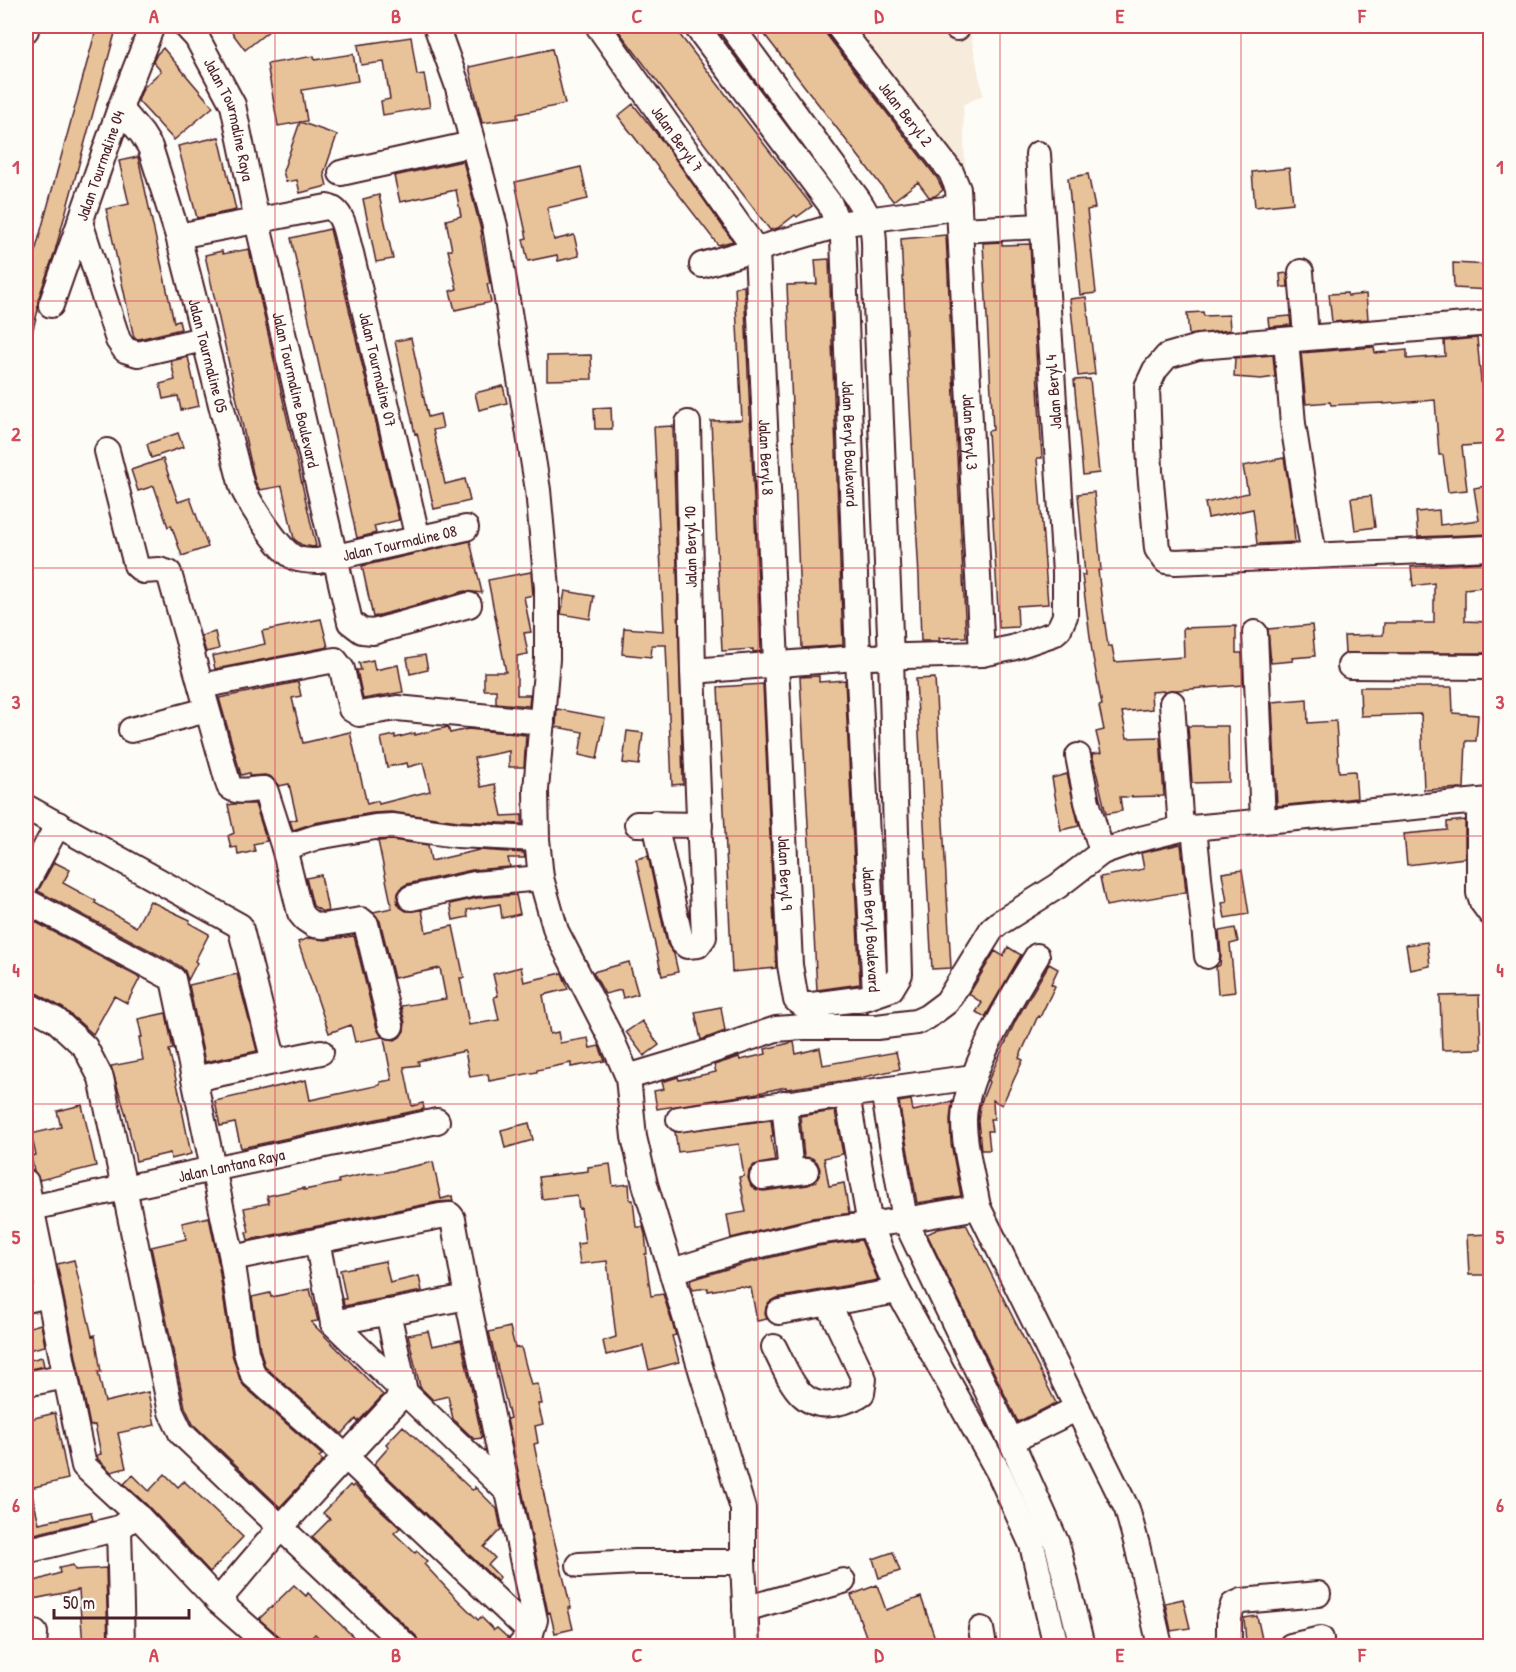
<svg xmlns="http://www.w3.org/2000/svg" width="1516" height="1672" viewBox="0 0 1516 1672" font-family="'Patrick Hand',sans-serif">
  <style>
    .built { fill: #f7ebdb }
    .building { fill: #e8c399; stroke: #4a1f2b; stroke-width: 1.5 }
    .lines { fill: none; stroke-linecap: round; stroke-linejoin: round }
    .minor-casing { stroke: #4a1f2b; stroke-width: 28 }
    .minor { stroke: #fdfcf7; stroke-width: 24 }
    .grid { fill: none; stroke: #d1495b; stroke-width: 1.5; stroke-opacity: 0.55 }
    .labels { text-anchor: middle; stroke-width: 5; stroke-linejoin: round; paint-order: stroke }
    .street-label { font-size: 16px; fill: #4a1f2b; stroke: #fdfcf7 }
    .neatline { fill: none; stroke: #d1495b; stroke-width: 2 }
    .grid-label { font-size: 20px; text-anchor: middle; font-weight: bold; fill: #d1495b }
  </style>
  <rect width="100%" height="100%" fill="#fdfcf7"/>
  <filter id="ink" filterUnits="userSpaceOnUse"><feTurbulence type="fractalNoise" baseFrequency=".0167" numOctaves="2"/><feDisplacementMap in="SourceGraphic" scale="12" xChannelSelector="R" yChannelSelector="G"/><feConvolveMatrix kernelMatrix="1 2 1 2 8 2 1 2 1" color-interpolation-filters="sRGB"/></filter>
  <g filter="url(#ink)">
    <path class="built" d="M850,26H969L983,95L963,105L965,174Z"/>
    <path class="building" d="M97,26H117L55,251L38,300V310L30,341L26,340V285Z
      M227,26H275L245,50Z
      M615,26H673L812,206L797,217L795,215L778,228L770,230Z
      M758,26H820L937,178L943,190L935,196L929,197L918,182L893,201Z
      M411,37L417,75L424,74L430,107L383,115L381,101L390,99L384,62L361,65L358,45Z
      M163,48L213,107L174,140L138,101L143,88L161,71L153,62L157,54Z
      M552,49L565,104L517,114L518,118L482,123L469,67Z
      M353,54L358,81L302,90L307,121L278,126L267,64L314,56L315,60Z
      M633,104L664,143L733,241L718,245L618,116Z
      M300,122L337,135L324,173L327,186L300,193L297,180L286,182L283,171Z
      M219,137L236,210L197,218L178,146Z
      M138,157L174,322L179,321L181,329L139,339L134,338L106,209L129,204L119,161Z
      M463,161L482,234L481,236L490,284H487L491,302L455,310L450,291L457,289L448,250H452L446,220L461,216L456,190L400,202L394,176Z
      M581,167L588,199L547,208L554,240L574,235L579,256L558,261L557,255L528,261L523,239L527,238L515,182Z
      M1289,168L1293,203L1255,207L1252,172Z
      M1088,174L1095,208L1087,210L1096,293L1080,295L1068,178Z
      M379,195L393,259L376,262L363,199Z
      M330,229L399,520L374,526L376,533L357,538L291,238Z
      M946,235L966,637L939,638L940,641H921L919,577L901,239Z
      M1002,242V245L1030,244L1042,458H1037L1048,604L1017,606L1018,627L999,628L988,431L993,430L983,243Z
      M249,249L316,546L313,547L302,545L294,539L282,486L260,490L255,482L205,255L222,251L223,254Z
      M829,259L843,645L802,648L787,285L817,284L815,260Z
      M1453,263L1491,265V290L1454,288Z
      M1287,273L1288,287H1281L1280,274Z
      M744,286L761,651L753,652V649L722,651L711,421L742,420L735,287Z
      M1347,293L1348,296L1366,294L1368,319L1332,322L1329,294Z
      M1086,297L1095,374L1078,376L1070,299Z
      M1203,312L1204,316L1229,315L1230,330L1189,335L1187,313Z
      M1290,316L1291,325L1269,327L1268,318Z
      M411,338L428,417L440,414L443,428L433,430L445,484L465,479L470,501L434,509L417,433L415,434L395,341Z
      M1477,338L1482,392L1491,391V444L1462,446L1467,490L1448,492L1443,455H1439L1435,400L1384,404V403L1331,405L1330,402L1306,404L1301,353L1374,347L1375,353L1407,350V359L1445,356L1444,341Z
      M591,355L592,379L547,380V356Z
      M1273,355L1275,377L1261,379L1234,377L1235,358Z
      M188,357L199,406L181,410L178,396L163,399L160,384L175,380L171,361Z
      M1090,379L1099,473L1083,475L1074,380Z
      M503,386L507,403L479,410L475,393Z
      M611,407L612,429H595L594,408Z
      M673,426L683,784L672,785L666,645H652L651,657L622,654L624,628L664,631L654,427Z
      M178,433L183,447L151,458L147,444Z
      M1284,458L1292,506L1295,542L1257,544L1253,509L1208,518L1205,503L1248,493L1243,466Z
      M163,459L178,502L190,498L208,547L182,556L171,525L168,527L154,486L138,491L131,470Z
      M1491,485V534L1418,537L1416,512L1439,510L1440,525L1479,520L1474,488Z
      M1094,492L1101,570H1098L1103,611L1108,646H1112L1115,662L1184,657L1183,628L1236,626V653H1242L1243,685L1151,692L1152,709L1122,712L1127,738L1160,737L1164,796L1120,797L1122,811L1106,814L1092,754L1101,753L1096,732L1104,730L1099,706L1102,705L1092,652L1082,575H1085L1078,494Z
      M1371,496L1375,527L1355,530L1351,498Z
      M470,541L482,593L465,591L373,617L362,566Z
      M1488,562L1489,572H1491V586L1465,589V621L1487,622L1488,653H1345L1344,636L1383,635L1384,623H1434V583L1413,586L1411,567Z
      M531,572L533,595L524,597L531,632L524,633L528,654L517,656V695H530L529,706L496,703V690H484V672H506L488,580Z
      M565,591L594,596L590,619L561,614Z
      M321,619L328,647L215,669L212,656L265,644L262,631Z
      M1312,625L1315,656L1292,658L1293,661L1271,663L1268,629Z
      M215,632L219,649L206,652L201,636Z
      M425,655L428,670L410,674L407,658Z
      M373,660L375,670L398,665L403,692L363,699L357,670H361L359,663Z
      M819,676V682L845,680L860,984L817,990L800,677Z
      M935,678L951,968L932,969L916,679Z
      M298,682L301,696L292,698L303,743L350,732L367,804L378,801L379,804L430,791L423,763L408,767L407,763L387,767L381,738L395,735V738L415,733V735L448,727L450,733L468,729L526,735L524,767H509V751L474,758L481,787L495,784L502,816L522,815V824L458,821L391,812L373,813L314,823L293,830L290,821L297,819L289,784L279,786L271,777L265,775L249,776V773L241,775L219,698Z
      M763,684L776,968L732,972L718,687Z
      M1360,687H1452L1453,713L1478,715L1476,741H1466L1464,788L1424,790L1421,714L1361,716Z
      M1307,699L1308,723L1336,721L1339,772L1355,771L1357,798L1277,806L1272,702Z
      M557,709L605,718L597,759L579,755L583,732L556,727Z
      M1188,726H1228L1229,782L1192,783Z
      M627,731L643,733L639,765L623,763Z
      M1067,774L1079,826L1061,830L1052,778Z
      M234,804H255L267,841L253,844L255,851L238,855L237,847L231,848L228,836L234,833L228,805Z
      M1465,820V858L1407,865L1404,834L1447,830V822Z
      M391,840L428,845L431,861L479,850L524,853L525,858H508L510,867L472,870L407,884L402,887L398,893L397,902L400,907L406,911L422,910L426,932L453,926L464,978H460L469,1025L499,1020L494,997L498,996L493,974L521,967L524,982L562,973L568,989L543,995L550,1034L558,1032L560,1043L588,1038L590,1048L599,1046L605,1061L571,1067V1063L537,1070V1072L489,1081L488,1074L470,1077L465,1051L418,1061L419,1065L404,1067L412,1106L423,1103L424,1109L241,1148L235,1123L220,1126L215,1101L306,1080L310,1100L380,1085V1082L392,1080L384,1038L395,1040L400,1037L404,1031L405,1023L401,1006L446,999L440,968L394,978L380,921L373,912L392,908L378,841Z
      M1181,844L1186,892L1106,906L1100,877L1144,869L1141,853Z
      M648,856L667,944L674,954L678,972L662,976L636,859Z
      M54,862L70,870L63,883L96,901L95,903L136,927L150,901L190,920L189,923L209,934L195,961L197,963L188,980L185,971L180,966L38,891Z
      M1242,870L1249,914L1225,918L1222,903L1227,902L1222,873Z
      M321,875L328,911L323,912L313,906L306,878Z
      M516,895L520,914L502,918L500,904L467,910L468,917L453,920L450,904L477,898Z
      M26,917L140,978L127,1003L114,996L93,1034L63,1008L33,991L26,990Z
      M1235,928L1238,942L1230,944L1235,992L1218,994L1216,967L1220,965L1221,955L1219,931Z
      M354,936L377,1029L382,1037L355,1042L351,1025L329,1033L298,942L309,938L325,940Z
      M1427,942L1430,966L1410,970L1406,945Z
      M1008,947L1021,955L985,1017L976,1012L982,1003L969,994L995,951L1003,956Z
      M629,962L638,994L623,998L621,990L605,994L593,972Z
      M1049,964L1058,969L1051,984L1055,986L1040,1017L1038,1016L1019,1058L1023,1060L1002,1105L993,1100L994,1119H990L992,1131H988L990,1150H981L978,1121L980,1105L989,1082L988,1081L1016,1020Z
      M237,974L257,1051L205,1062L189,985Z
      M1479,995L1481,1049L1442,1050L1440,996Z
      M721,1007L725,1031L701,1040L695,1012Z
      M166,1013L173,1049L169,1050L183,1109L182,1110L191,1154L171,1159L170,1153L136,1161L126,1115L111,1066L143,1060L139,1037H142L138,1019Z
      M642,1021L659,1045L644,1056L626,1032Z
      M794,1042L796,1054L820,1048L823,1065L896,1052L900,1069L855,1079L786,1089V1087L753,1094L657,1109L654,1091L664,1089L662,1082L678,1077L679,1080L716,1072L714,1065L739,1057L740,1060L766,1054L765,1049Z
      M911,1100L913,1111L952,1102L950,1120L951,1143L961,1196L917,1203L899,1102Z
      M82,1105L96,1166L40,1180L34,1171L31,1156L36,1155L31,1134L61,1127L57,1111Z
      M835,1111L843,1154L824,1158L829,1186L844,1183L849,1213H853L812,1218L731,1238L727,1215L746,1212L739,1177L744,1176L739,1144L678,1152L675,1132L771,1120L773,1136H771L775,1161L754,1165L749,1171L748,1178L751,1186L757,1190L764,1191L808,1185L815,1182L819,1176L820,1169L817,1162L812,1158L804,1157L800,1116Z
      M529,1123L533,1140L505,1148L501,1130Z
      M433,1162L441,1199L452,1196L453,1201L437,1202L248,1240L246,1232H249L244,1208L269,1203L267,1196L304,1188V1190L339,1183L338,1180L365,1174L382,1173Z
      M610,1164L613,1186L629,1184L630,1200H633L636,1227H643L645,1234L647,1254H645L651,1296L663,1294L676,1335L672,1336L679,1362L649,1370L643,1346L606,1355L603,1341L616,1337L607,1261L580,1264L577,1244L585,1243L581,1208L579,1209L577,1195L542,1199L539,1177L588,1171V1167Z
      M209,1217L218,1261L232,1354L240,1380L244,1386L322,1455L319,1457L323,1461L280,1507L193,1424L185,1407L151,1247L186,1239L182,1223Z
      M966,1224L1056,1403L1018,1422L927,1234L938,1229Z
      M1491,1234V1275H1469L1467,1235Z
      M861,1240L878,1280L776,1298L769,1302L766,1307L765,1314L767,1319L757,1321L751,1288L739,1286L708,1291V1288L692,1290L691,1286L690,1280L740,1265L818,1246Z
      M74,1260L92,1336L95,1335L101,1372H98L105,1402L148,1392L155,1425L118,1433L126,1468L111,1472L98,1459L97,1455L101,1454L95,1425L90,1426L57,1264Z
      M385,1261L390,1283L419,1276L422,1291L344,1306L343,1299H346L340,1270Z
      M310,1289L318,1321L311,1322L383,1395L358,1422L356,1419L342,1434L265,1367L260,1349L252,1297L270,1293L271,1297Z
      M41,1324L45,1346L28,1350L26,1328Z
      M510,1327L515,1348L521,1347L531,1385L538,1384L542,1404H538L543,1424L535,1426L538,1443L534,1444L548,1515L571,1608H568L573,1629L555,1633L550,1612L548,1613L507,1419L510,1418L489,1332Z
      M428,1331L432,1346L461,1340L482,1438L474,1439L453,1419L448,1396L433,1400L420,1387L408,1335Z
      M42,1357L44,1366L26,1370V1361Z
      M55,1413L68,1479L26,1489V1436L33,1434L30,1419Z
      M403,1426L472,1490L475,1489V1487L497,1509L501,1529L484,1547L495,1558L488,1565L500,1577L497,1581L374,1464L389,1447L386,1444Z
      M165,1474L178,1487L184,1481L243,1537L210,1572L147,1505L124,1484L133,1475L149,1491Z
      M350,1485L352,1487L354,1485L400,1528L394,1533L415,1553L417,1551L427,1561L424,1564L453,1595L478,1620L481,1617L494,1630L497,1628L508,1638L505,1641L506,1647H421L416,1636L312,1537L330,1519L323,1513Z
      M31,1490L39,1523L91,1512L93,1520L26,1536V1491Z
      M893,1552L900,1571L879,1578L873,1559Z
      M73,1565L75,1570L106,1568L108,1647H83L79,1590L28,1600L26,1584L60,1573L59,1568Z
      M294,1585L306,1596L308,1593L364,1647H329L315,1634L303,1647H284L279,1636L259,1619Z
      M877,1585L886,1610L921,1597L938,1647H870L851,1595Z
      M1183,1599L1190,1628L1171,1631L1165,1603Z
      M1257,1616L1262,1639L1246,1642L1244,1618Z"/>
    <g class="lines">
      <defs>
        <g id="minor">
          <path id="s1" d="M186,26L197,38L233,105L257,221L350,622L362,631L373,632L469,605"/>
          <path d="M436,26L457,84L495,226L538,490L547,588V659L536,790L537,839L541,878L556,931L612,1040L628,1077L634,1137L645,1184L743,1509V1562L747,1646"/>
          <path id="s2" d="M598,26L757,251L790,965L796,1000L803,1005H812L865,998L891,989L900,974L891,657L874,258C875,229 873,222 857,198L731,26"/>
          <path id="s3" d="M696,26L830,204L843,238L858,659L875,994"/>
          <path id="s4" d="M838,26L951,172L958,189L982,654"/>
          <path d="M956,26L957,28"/>
          <path d="M26,30L27,26"/>
          <path id="s5" d="M120,108L142,134L150,147L178,236L242,487C250,504 278,549 295,558C302,561 310,561 318,561L466,528"/>
          <path d="M341,173L472,144"/>
          <path d="M80,222L118,340L125,350L138,354L203,339"/>
          <path d="M961,230L1042,226"/>
          <path id="s6" d="M178,236L327,207C345,210 346,238 351,253L418,539"/>
          <path d="M702,265L846,223L959,207"/>
          <path d="M1301,272L1306,337"/>
          <path id="s7" d="M51,305L120,108L152,26"/>
          <path d="M1490,323L1198,347L1167,356L1155,370L1147,387L1150,471L1157,549L1166,561L1176,562L1490,548"/>
          <path d="M1286,340L1293,424L1314,556"/>
          <path d="M107,451L136,565L143,571L159,570L169,573L229,786C238,795 252,788 264,789L266,792L284,848L300,913L305,919L314,925L323,926L361,920L366,924L391,1026"/>
          <path d="M1255,633L1263,821"/>
          <path d="M1350,666L1490,667"/>
          <path d="M693,671L869,657L982,654L1012,648L1053,634L1059,629L1065,616V573L1038,154"/>
          <path d="M201,686L335,660L342,669L351,709L359,714L397,708L542,722"/>
          <path d="M1172,703L1181,829"/>
          <path d="M131,730L207,710"/>
          <path d="M1078,756L1087,802L1102,852"/>
          <path d="M1479,801V893L1482,902L1490,913"/>
          <path d="M26,807L240,926L274,1062"/>
          <path d="M655,823L681,941L687,946L698,945L704,937L693,671L688,423"/>
          <path d="M637,824L700,825"/>
          <path d="M1194,828L1207,956"/>
          <path d="M284,848L317,837L375,827L392,826L457,835L537,839"/>
          <path d="M26,884L58,824"/>
          <path d="M411,898L475,884L541,878"/>
          <path d="M26,901L173,979L232,1258L246,1352L253,1375L346,1457L531,1633"/>
          <path d="M1037,956C1014,993 964,1077 964,1120C964,1149 973,1178 978,1207L1127,1509L1137,1545L1160,1646"/>
          <path d="M26,1004L56,1020L85,1047L101,1078L171,1412L181,1433L406,1646"/>
          <path d="M628,1077L691,1058L776,1029L803,1027H877L916,1022L927,1017L947,1002L992,929L999,923L1058,886L1102,852L1136,840L1181,829L1490,800"/>
          <path d="M194,1079L321,1052"/>
          <path d="M883,1090L905,1220L1011,1441L1057,1544L1082,1646"/>
          <path d="M847,1095L870,1225L898,1291L999,1473L1032,1545L1056,1646"/>
          <path d="M784,1103L791,1173"/>
          <path d="M679,1119L973,1077"/>
          <path d="M762,1177L806,1171"/>
          <path d="M26,1182L84,1466L137,1515L218,1601L269,1646"/>
          <path id="s8" d="M26,1209L437,1121"/>
          <path d="M317,1241L333,1323L509,1493"/>
          <path d="M232,1258L440,1216L450,1215L453,1219L467,1297L535,1620L531,1633L520,1646"/>
          <path d="M672,1271L736,1251L815,1232L905,1220L978,1207"/>
          <path d="M26,1300L49,1295"/>
          <path d="M779,1312L898,1291"/>
          <path d="M333,1323L467,1297"/>
          <path d="M774,1347C789,1376 800,1415 841,1402C849,1400 855,1398 862,1393L864,1379L828,1303"/>
          <path d="M26,1384L66,1376"/>
          <path d="M1011,1441L1078,1408"/>
          <path d="M119,1528L122,1646"/>
          <path d="M26,1551L119,1528L137,1515"/>
          <path d="M579,1565L636,1562H743"/>
          <path d="M218,1601L281,1527L405,1392L388,1312"/>
          <path d="M745,1609L843,1581"/>
          <path d="M981,1629L984,1646"/>
          <path d="M34,1646L35,1633"/>
          <path d="M1229,1646V1617L1233,1605L1242,1601L1318,1594"/>
          <path d="M1291,1646L1321,1639"/>
        </g>
      </defs>
      <use href="#minor" class="minor-casing"/>
      <use href="#minor" class="minor"/>
    </g>
  </g>
  <path class="grid" d="M275,26V1646M516,26V1646M758,26V1646M1000,26V1646M1241,26V1646M26,301H1490M26,568H1490M26,836H1490M26,1104H1490M26,1371H1490"/>
  <g class="labels">
    <g class="street-label">
      <text dy="6" stroke="none"><textPath href="#s4" startOffset="111">Jalan Beryl 2</textPath></text>
      <text dy="6" stroke="none"><textPath href="#s1" startOffset="105">Jalan Tourmaline Raya</textPath></text>
      <text dy="6" stroke="none"><textPath href="#s2" startOffset="138">Jalan Beryl 7</textPath></text>
      <text dy="6" stroke="none"><textPath href="#s7" startOffset="148">Jalan Tourmaline 04</textPath></text>
      <text dy="6" stroke="none"><textPath href="#s5" startOffset="266">Jalan Tourmaline 05</textPath></text>
      <text dy="6" stroke="none"><textPath href="#s6" startOffset="326">Jalan Tourmaline 07</textPath></text>
      <text dy="6" stroke="none"><textPath href="#s1" startOffset="384">Jalan Tourmaline Boulevard</textPath></text>
      <text transform="translate(1053 392) rotate(-94)" y="6">Jalan Beryl 4</text>
      <text dy="6" stroke="none"><textPath href="#s4" startOffset="446">Jalan Beryl 3</textPath></text>
      <text dy="6" stroke="none"><textPath href="#s3" startOffset="465">Jalan Beryl Boulevard</textPath></text>
      <text dy="6" stroke="none"><textPath href="#s2" startOffset="482">Jalan Beryl 8</textPath></text>
      <text dy="6" stroke="none"><textPath href="#s5" startOffset="598">Jalan Tourmaline 08</textPath></text>
      <text transform="translate(690 547) rotate(-91)" y="6">Jalan Beryl 10</text>
      <text dy="6" stroke="none"><textPath href="#s2" startOffset="898">Jalan Beryl 9</textPath></text>
      <text dy="6" stroke="none"><textPath href="#s3" startOffset="951">Jalan Beryl Boulevard</textPath></text>
      <text dy="6" stroke="none"><textPath href="#s8" startOffset="210">Jalan Lantana Raya</textPath></text>
    </g>
  </g>
  <rect width="1516" height="1672" fill="none" stroke="#fdfcf7" stroke-width="66"/>
  <path d="M54 1609v9h135v-9" fill="none" stroke="#4a1f2b" stroke-width="3"/>
  <text x="63" y="1609" font-size="18" fill="#4a1f2b" stroke="#fdfcf7" stroke-width="4.5" paint-order="stroke">50 m</text>
  <rect x="33" y="33" width="1450" height="1606" class="neatline"/>
  <g class="grid-label">
    <text x="154" y="23">A</text>
    <text x="396" y="23">B</text>
    <text x="637" y="23">C</text>
    <text x="879" y="23">D</text>
    <text x="1120" y="23">E</text>
    <text x="1362" y="23">F</text>
    <text x="16" y="174">1</text>
    <text x="1500" y="174">1</text>
    <text x="16" y="441">2</text>
    <text x="1500" y="441">2</text>
    <text x="16" y="709">3</text>
    <text x="1500" y="709">3</text>
    <text x="16" y="977">4</text>
    <text x="1500" y="977">4</text>
    <text x="16" y="1244">5</text>
    <text x="1500" y="1244">5</text>
    <text x="16" y="1512">6</text>
    <text x="1500" y="1512">6</text>
    <text x="154" y="1662">A</text>
    <text x="396" y="1662">B</text>
    <text x="637" y="1662">C</text>
    <text x="879" y="1662">D</text>
    <text x="1120" y="1662">E</text>
    <text x="1362" y="1662">F</text>
  </g>
</svg>
